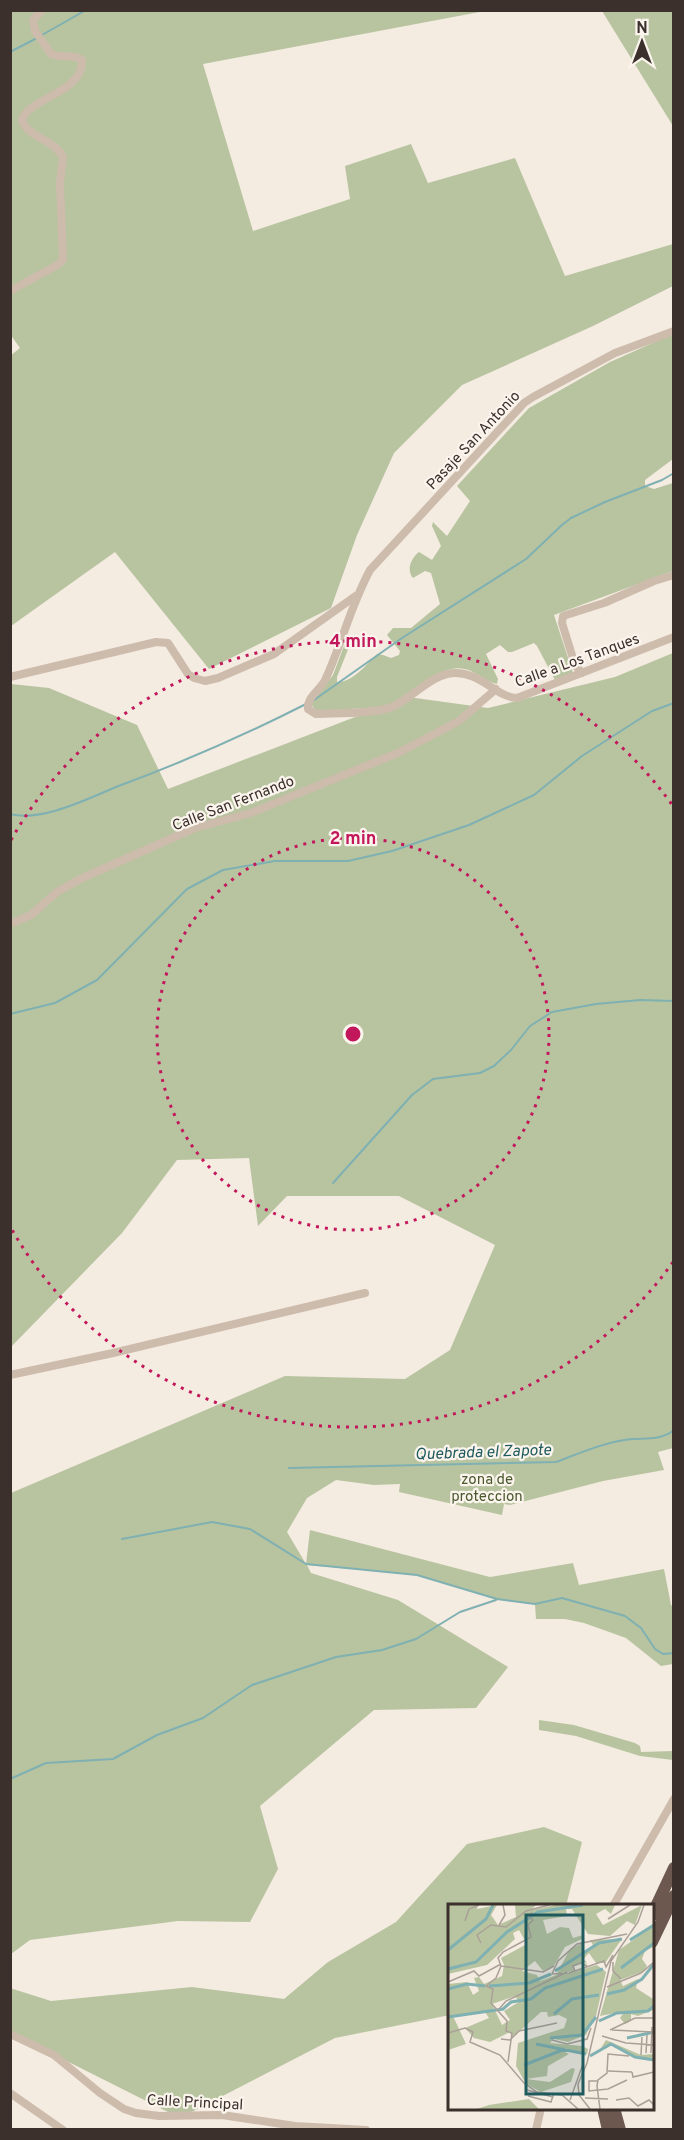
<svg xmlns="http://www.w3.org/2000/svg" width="684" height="2140" viewBox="0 0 684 2140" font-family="Overpass,sans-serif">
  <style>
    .green { fill: #b8c4a0 }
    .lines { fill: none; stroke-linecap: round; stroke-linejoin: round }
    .stream { stroke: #7fb0b2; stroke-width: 2 }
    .minor { stroke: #cdbbac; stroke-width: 8 }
    .trunk { stroke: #6c584f; stroke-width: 12 }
    .ring { fill: none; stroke: #c2185b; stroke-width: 3; stroke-dasharray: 3 6 }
    .labels { text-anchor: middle; stroke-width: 4.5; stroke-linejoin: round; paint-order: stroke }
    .street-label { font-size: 15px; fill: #3b302b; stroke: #fbf5ee }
    .park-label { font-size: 15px; fill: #4a5a2e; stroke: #fbf5ee }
    .water-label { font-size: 16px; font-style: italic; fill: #1f5a5e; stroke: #fbf5ee }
    .inset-river { fill: none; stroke: #7fb0b2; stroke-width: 3 }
    .inset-road { fill: none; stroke: #aaa098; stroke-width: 1.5 }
    .view { fill: #1f5a5e; fill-opacity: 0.15; stroke: #1f5a5e; stroke-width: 3 }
    .inset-edge { fill: none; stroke: #3b302b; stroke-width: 3 }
    .centre { fill: #c2185b; stroke: #fbf5ee; stroke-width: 3 }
    .ring-label { font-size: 18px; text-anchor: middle; font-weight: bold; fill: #c2185b; stroke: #fbf5ee; stroke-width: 4.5; stroke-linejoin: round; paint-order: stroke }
  </style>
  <rect width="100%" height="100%" fill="#f4ebe1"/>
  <path class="green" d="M11,11H485L203,64L253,231L350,199L345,166L411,144L428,183L515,158L565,276L673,244V286L593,326L462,385L394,453L357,535L331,608L209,669L115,552L11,626L10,356L20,348L10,334Z
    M602,11H673V126Z
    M673,334V459L645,480V486L654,489L673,483V571L554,615L573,673L555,680L537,646L534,643L512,652H508L500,645L486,654L498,679L497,684C488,682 480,675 471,671C447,660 425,684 408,697L488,708L615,677L673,653V1448L658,1452L664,1470L603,1481L510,1505L504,1504L502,1515L399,1492L400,1484L374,1485L336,1480L307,1498L287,1532L306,1564L310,1530L490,1577L573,1563L579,1585L664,1569L671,1605L673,1607V1664L661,1666L626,1638L584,1623L565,1619H536L535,1604L497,1599L417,1575L307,1565L311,1573L398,1600L508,1667L476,1708L374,1710L260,1806L278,1869L250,1922L178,1921L30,1940L11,1954V1493L285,1376L405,1379L450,1350L495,1245L399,1196H287L258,1226L249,1158L177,1160L122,1233L11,1347V684L49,688L137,725L168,789L381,707L319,711L315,710L311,704L333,675L347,638L350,635L353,637L337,677V682C352,683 367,664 377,654L383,655L391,658L399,655L400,651L387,635L393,628H411L440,604L431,573L425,571L413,578C406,570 411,558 419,552L432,560L441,546L432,526L433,522L447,536L470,501L457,486L529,408L610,362Z
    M539,1720L574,1725L635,1743L640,1746L641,1752L673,1751V1760L640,1756L576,1736L539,1730Z
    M544,1827L582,1842L566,1906H450V2015L335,2038L180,2118L11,2033L10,1988L51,2001L192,1987L284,1999L328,1962L396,1922L467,1844Z"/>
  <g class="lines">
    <path class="stream" d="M42,35L86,10
      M10,52L37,38
      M314,700L402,638L526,559L562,525L571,518L605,502L662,480L674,473
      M10,814C42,822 87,799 116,787C181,763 245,735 306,704
      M10,1014L55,1003L97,980L187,889L223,870L275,861H348L392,851L469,825L534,795L582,756L652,711L674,703
      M333,1183L412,1095L433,1079L480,1073L494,1066L511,1050L530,1026L552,1012L596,1004L640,1000L674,1001
      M289,1468L556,1462C580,1453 607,1441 633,1439C647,1438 662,1440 674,1430
      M122,1539L212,1522L250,1529L306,1564L417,1575L497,1599L535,1604L562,1598L625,1616L641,1628L655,1649L663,1654L674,1653
      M10,1779L46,1763L113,1759L157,1735L203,1718L252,1685L336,1657L382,1650L416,1639L460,1612L496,1600"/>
    <path class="minor" d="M10,291L59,264L63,259L60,183L63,157C55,140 27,137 22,120C28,98 84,93 82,60C72,53 61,59 51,54L35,31L33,20L42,10
      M674,331L615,353L533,397L524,403L370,570C351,605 342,643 326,678C322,689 306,697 308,709L316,714C334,713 380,714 394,706C413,697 432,674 454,673C482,672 495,697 517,698L674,637
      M582,673L575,665L562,623L563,616L604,603L654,581L674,575
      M10,677L156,642L168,643L188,674L194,678L205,681L218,678L274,654L357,595
      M10,924L31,915L57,892L80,879L195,828L251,813L400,752L459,721L496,689
      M10,1375L113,1353L365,1293
      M613,1906L674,1799
      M10,2034L54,2055L100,2093L124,2109L136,2113L159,2116L222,2115L295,2126L366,2130
      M10,2093L63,2130
      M536,2130L541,2108"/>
    <path class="trunk" d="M652,1915L674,1868
      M652,1942L674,1896
      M603,2108L608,2130
      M614,2108L620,2130"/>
  </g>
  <g class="ring">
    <circle cx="353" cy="1034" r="196"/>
    <path d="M673 1262A393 393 0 0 1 11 1228M11 840A393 393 0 0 1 673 806"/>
  </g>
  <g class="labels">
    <g class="street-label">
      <text transform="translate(473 440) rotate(-47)" y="5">Pasaje San Antonio</text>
      <text transform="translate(577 660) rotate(-20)" y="5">Calle a Los Tanques</text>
      <text transform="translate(233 803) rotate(-21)" y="5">Calle San Fernando</text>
      <text transform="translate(195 2102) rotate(3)" y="5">Calle Principal</text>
    </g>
    <g class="park-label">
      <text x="487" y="1484">zona de<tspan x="487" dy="17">proteccion</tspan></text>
    </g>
    <g class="water-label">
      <text transform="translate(483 1451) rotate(-2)" y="6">Quebrada el Zapote</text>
    </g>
  </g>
  <g transform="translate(448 1904)">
    <rect width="206" height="206" fill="#f4ebe1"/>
    <path d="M0,1H30L29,5L49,1L43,11L50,21L68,13L67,1H88L83,6L107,1H167L163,10L157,5L148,10L155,21L194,1L187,21L179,17L162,32L140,30L124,5H118L119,12L95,16L99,30L112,23L121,24L125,34L135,31L136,34L117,43L106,62L95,67L87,57L74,67L89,71L92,77L108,71L122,45L136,38L133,52L145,41L142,36L174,35L157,59H148L141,49L134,56L138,57L139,62L137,58L125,62L126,67L113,69L119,70L149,61L158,68L148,112L138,131L120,138L106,135L102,139L134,142L140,145L139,150L105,142L121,150L100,162L99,172L78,175L102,178L124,164L127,165L123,178L93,188L78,180L68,162L70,139L116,124L119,115L111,111L100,113L99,108H93L64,134L62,128L42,138L26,134L17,124L41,114L37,108L5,112L18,140L0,146V80L19,78L25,91L31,87L26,74L31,73L36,80L54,72L56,61L53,54L79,40L71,26L65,29L67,35L39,61L0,70ZM67,92L71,98L56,107L62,116L54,121L44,100ZM205,22V43L197,47L194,55L199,62L196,67L172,76L175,82L190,75L188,84L205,95V106L190,112L183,110V117L177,120L172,114L177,107L152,112L171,46ZM158,136L193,151L205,150V156L187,153L163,140L153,144ZM81,195L91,205H29L41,201Z" fill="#b8c4a0" fill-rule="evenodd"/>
    <path class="inset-river" d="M182,36L206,21M0,46L38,15L45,1M173,64L206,39M0,65L28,58L59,28L90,8L135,1M107,67L151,39L174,35M41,82L81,79L103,70M0,85L19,80L37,82M159,90L176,86L194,75L206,60M106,110L124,95L151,91M0,113L55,105L63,98L83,95L97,84L155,65M151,117L169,109L200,107L206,102M102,134L134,131L148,113M179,134L206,128M88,140L138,150M142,152L163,140L187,153L206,156M76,161L117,145"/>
    <path class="inset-road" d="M160,15L182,1M17,17L21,5L31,1M51,21L57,11L55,1M33,39L29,31L43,21L58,23L78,7L101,1M165,51L158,63L156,57L121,69L104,70L110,57L129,40L179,30M165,58V67L173,75M53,62L48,74L38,82L45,85L43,99L59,117L58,127L64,129L60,158M53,62L50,54L55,48L83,33L80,21L85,16L81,13L84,8M53,62L95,68L106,62M127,67L125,62L133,59L139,62M0,78L26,67L31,72L53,60M159,83L193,69L206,58M51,105L58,97L119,68M162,126L187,114H206M164,126L204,128M0,129L17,124L25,128L22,138L52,151L76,179L89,188L114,191L130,205M154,132L178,139L206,141M53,135L62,136L71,127L109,119M104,136L119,140L139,135L143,124M198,149L199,131M203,149L204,123M193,151L194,133M160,167L184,168M184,168L185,173L206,168M150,177H141V187L160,185L179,176M79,186L105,193M80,192L103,198L106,189M137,194L160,195M122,196L135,160M168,196L181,194L190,202L201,196L206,201M142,205L131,191L130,180L139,159L163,57L190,18L196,1M152,205L149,182L150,176L159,169L160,150L181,152"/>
    <path class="view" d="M78,11H135V190H78Z"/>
    <rect width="206" height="206" class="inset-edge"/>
  </g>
  <circle cx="353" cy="1034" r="9" class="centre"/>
  <g class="ring-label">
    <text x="353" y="647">4 min</text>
    <text x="353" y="844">2 min</text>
  </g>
  <rect width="684" height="2140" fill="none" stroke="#3b302b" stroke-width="24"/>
  <g transform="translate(642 42)" stroke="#fbf5ee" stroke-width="4.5" paint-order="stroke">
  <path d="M0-4.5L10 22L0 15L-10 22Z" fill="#3b302b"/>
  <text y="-9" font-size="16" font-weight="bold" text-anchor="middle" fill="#3b302b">N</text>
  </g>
</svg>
